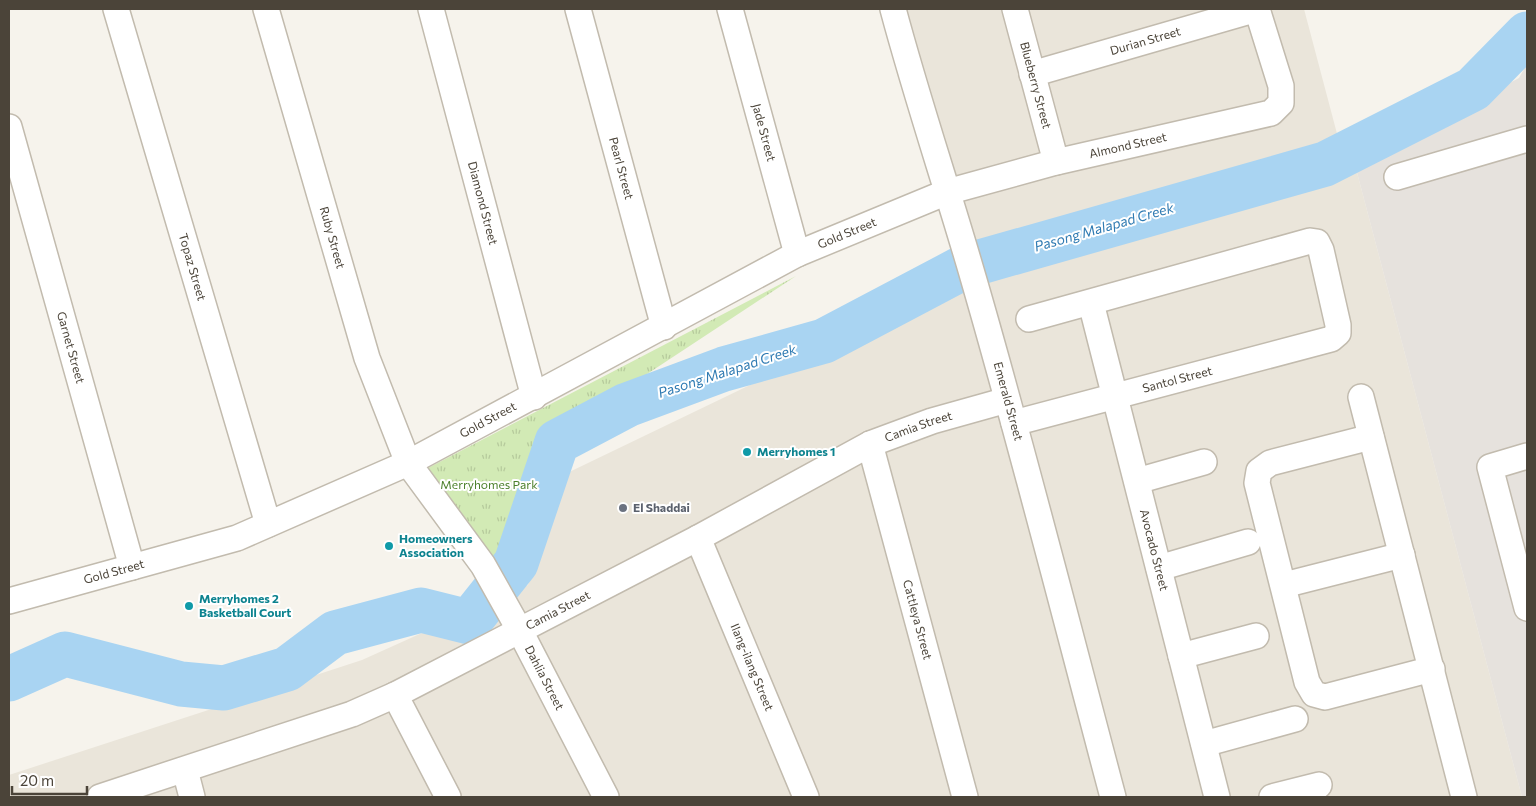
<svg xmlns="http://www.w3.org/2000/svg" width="1536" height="806" viewBox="0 0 1536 806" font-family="Commissioner,sans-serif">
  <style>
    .residential { fill: #eae5da }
    .industrial { fill: #e6e2dd }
    .grass { fill: url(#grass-tufts) }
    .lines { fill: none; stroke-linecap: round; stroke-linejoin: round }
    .river { stroke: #a9d4f2; stroke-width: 45 }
    .minor-casing { stroke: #c2bbae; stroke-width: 28 }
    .minor { stroke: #fff; stroke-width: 25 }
    .culture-dot { fill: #0f9aa8; stroke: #fff; stroke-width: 2 }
    .worship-dot { fill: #6b7280; stroke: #fff; stroke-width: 2 }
    .labels { text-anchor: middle; stroke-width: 4; stroke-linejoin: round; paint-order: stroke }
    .street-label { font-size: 12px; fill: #4b4439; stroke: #fff }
    .culture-label { font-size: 12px; font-weight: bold; fill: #0d838f; stroke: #fff; text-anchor: start }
    .park-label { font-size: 12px; fill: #4a7f2a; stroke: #fff }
    .worship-label { font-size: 12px; font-weight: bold; fill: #5b616d; stroke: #fff; text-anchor: start }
    .water-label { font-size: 14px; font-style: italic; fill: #2e7ab2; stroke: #fff }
  </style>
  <defs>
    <pattern id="grass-tufts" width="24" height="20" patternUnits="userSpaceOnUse" patternTransform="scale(1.25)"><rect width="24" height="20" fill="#d2eab5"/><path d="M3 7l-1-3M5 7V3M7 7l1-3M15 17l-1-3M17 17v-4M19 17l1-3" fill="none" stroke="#b6ca9c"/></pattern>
  </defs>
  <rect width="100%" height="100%" fill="#f6f3ec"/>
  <path class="residential" d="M895,9H1304L1340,145L970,256Z
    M1355,165L1522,797H9V775L362,660L528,585L561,476L1010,260L1230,193Z"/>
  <path class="industrial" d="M1527,64V797H1522L1355,165L1519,78Z"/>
  <path class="grass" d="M796,276L547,440L511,555L492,571L428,468Z"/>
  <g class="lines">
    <path class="river" d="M9,679L65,654L181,684L224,688L287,669L335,633L421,610L469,622L516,563L557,442L627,405L724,369L824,341L966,266L1325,164L1473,89L1527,34"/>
    <defs>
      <g id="minor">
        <path id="s1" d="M116,9L268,524"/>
        <path id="s2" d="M266,9L367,358L408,463L483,565L520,631L606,797"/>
        <path id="s3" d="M431,9L534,397"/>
        <path id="s4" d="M578,9L664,327"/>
        <path id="s5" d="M730,9L797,254"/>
        <path id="s6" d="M893,9C917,99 947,187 973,277C1023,449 1067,624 1113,797"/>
        <path id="s7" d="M1015,9L1056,162"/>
        <path id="s8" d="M1032,74L1257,9"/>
        <path id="s9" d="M9,127L132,567"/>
        <path d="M1397,177L1527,139"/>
        <path id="s10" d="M1091,303L1217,797"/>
        <path d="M1361,397L1464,797"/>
        <path id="s11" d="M1014,423L1331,339L1338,333V325L1321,250L1317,242L1310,241L1029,319"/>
        <path d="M1371,437L1270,463L1259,471L1257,483L1307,682L1314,694L1325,697L1432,669"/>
        <path id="s12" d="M870,444L965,797"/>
        <path d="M1527,456L1490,467L1527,608"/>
        <path d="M1137,481L1204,462"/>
        <path id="s13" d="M698,538L806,797"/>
        <path d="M1159,568L1248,542"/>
        <path d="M1284,585L1402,555"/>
        <path id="s14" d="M9,601L237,538L408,463L797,254L947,192L1056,162L1271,113L1281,103V86L1257,9"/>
        <path d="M1181,656L1256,636"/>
        <path d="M395,695L448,797"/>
        <path d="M1204,744L1295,719"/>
        <path d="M185,770L192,797"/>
        <path id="s15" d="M100,797L352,714L395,695L698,538L870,444L932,421L1007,400"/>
        <path d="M1272,797L1319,785"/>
      </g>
    </defs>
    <use href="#minor" class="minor-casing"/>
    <use href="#minor" class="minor"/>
  </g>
  <g class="culture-dot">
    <circle cx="747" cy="452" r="5"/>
    <circle cx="389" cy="546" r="5"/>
    <circle cx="189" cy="606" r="5"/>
  </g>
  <circle class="worship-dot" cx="623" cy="508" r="5"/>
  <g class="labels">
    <g class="street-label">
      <text dy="4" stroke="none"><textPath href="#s8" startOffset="118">Durian Street</textPath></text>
      <text dy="4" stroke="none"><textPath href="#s7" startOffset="79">Blueberry Street</textPath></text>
      <text dy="4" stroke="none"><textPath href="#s5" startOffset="128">Jade Street</textPath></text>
      <text dy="4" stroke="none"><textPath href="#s14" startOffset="1214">Almond Street</textPath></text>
      <text dy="4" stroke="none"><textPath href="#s4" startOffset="165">Pearl Street</textPath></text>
      <text dy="4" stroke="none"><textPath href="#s3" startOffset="201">Diamond Street</textPath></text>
      <text dy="4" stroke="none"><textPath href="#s14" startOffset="919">Gold Street</textPath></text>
      <text dy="4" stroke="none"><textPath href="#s2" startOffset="238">Ruby Street</textPath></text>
      <text dy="4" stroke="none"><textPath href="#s1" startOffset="269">Topaz Street</textPath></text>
      <text dy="4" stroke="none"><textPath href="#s9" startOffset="229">Garnet Street</textPath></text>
      <text dy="4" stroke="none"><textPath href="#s11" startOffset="169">Santol Street</textPath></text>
      <text dy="4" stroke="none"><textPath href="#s6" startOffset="409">Emerald Street</textPath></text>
      <text dy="4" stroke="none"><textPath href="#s14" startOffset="514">Gold Street</textPath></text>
      <text dy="4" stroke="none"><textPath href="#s15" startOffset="901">Camia Street</textPath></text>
      <text dy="4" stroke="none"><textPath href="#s10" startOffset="255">Avocado Street</textPath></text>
      <text dy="4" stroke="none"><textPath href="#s14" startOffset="109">Gold Street</textPath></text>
      <text dy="4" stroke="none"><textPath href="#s15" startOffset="496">Camia Street</textPath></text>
      <text dy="4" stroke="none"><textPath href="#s12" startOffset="182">Cattleya Street</textPath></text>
      <text dy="4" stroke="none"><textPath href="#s13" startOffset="140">Ilang-ilang Street</textPath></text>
      <text dy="4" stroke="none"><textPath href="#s2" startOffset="731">Dahlia Street</textPath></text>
    </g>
    <g class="culture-label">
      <text x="757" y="456">Merryhomes 1</text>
      <text x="399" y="543">Homeowners<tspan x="399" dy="14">Association</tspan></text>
      <text x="199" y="603">Merryhomes 2<tspan x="199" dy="14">Basketball Court</tspan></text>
    </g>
    <g class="park-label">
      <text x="489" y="489">Merryhomes Park</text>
    </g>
    <g class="worship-label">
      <text x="633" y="512">El Shaddai</text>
    </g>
    <g class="water-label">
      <text transform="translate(1104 227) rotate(-16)" y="5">Pasong Malapad Creek</text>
      <text transform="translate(727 371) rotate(-18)" y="5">Pasong Malapad Creek</text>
    </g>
  </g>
  <rect width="1536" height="806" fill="none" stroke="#4b4439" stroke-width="20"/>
  <path d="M12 786v8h75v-8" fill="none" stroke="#4b4439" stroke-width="2.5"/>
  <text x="20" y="786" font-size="15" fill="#4b4439" stroke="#ffffff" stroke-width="4" paint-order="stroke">20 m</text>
</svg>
